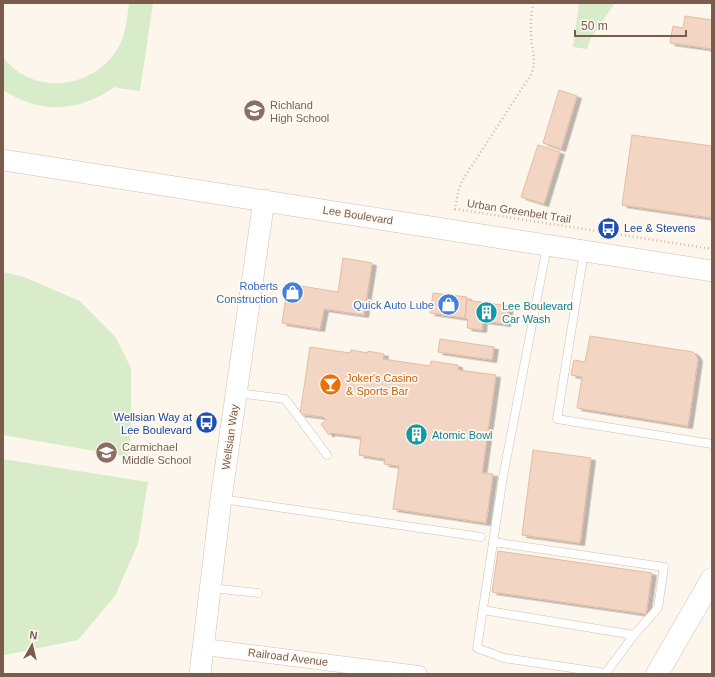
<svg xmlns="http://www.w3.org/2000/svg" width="715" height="677" viewBox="0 0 715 677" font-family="Helvetica,sans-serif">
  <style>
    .green { fill: #d8ecc9 }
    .building { fill: #f3d5c3; stroke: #e6bba3; filter: url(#shadow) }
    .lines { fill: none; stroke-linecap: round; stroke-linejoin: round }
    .service-casing { stroke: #d1beb0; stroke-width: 9 }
    .minor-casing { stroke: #d1beb0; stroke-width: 17 }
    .tertiary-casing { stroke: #d1beb0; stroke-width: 22 }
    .secondary-casing { stroke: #d6c0b0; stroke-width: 23 }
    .path { stroke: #d9b8a5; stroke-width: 2.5; stroke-dasharray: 1 3; stroke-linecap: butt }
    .service { stroke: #fff; stroke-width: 8 }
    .minor { stroke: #fff; stroke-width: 16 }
    .tertiary { stroke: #fff; stroke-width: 21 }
    .secondary { stroke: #fff; stroke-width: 22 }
    .labels { text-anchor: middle; stroke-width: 3.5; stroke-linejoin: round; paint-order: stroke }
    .education-label { font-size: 11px; fill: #785e54; stroke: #fffaf3; text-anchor: start }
    .street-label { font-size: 11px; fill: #7a5c4d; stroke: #fffaf3 }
    .transit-label { font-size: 11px; fill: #164399; stroke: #fffaf3; text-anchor: start }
    .shop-label { font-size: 11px; fill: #366cbe; stroke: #fffaf3; text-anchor: end }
    .culture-label { font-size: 11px; fill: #0d838f; stroke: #fffaf3; text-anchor: start }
    .food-label { font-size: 11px; fill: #c56008; stroke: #fffaf3; text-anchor: start }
  </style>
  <defs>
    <filter id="shadow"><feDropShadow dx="4.5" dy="2.5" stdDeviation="0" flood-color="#0004"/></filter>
  </defs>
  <rect width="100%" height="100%" fill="#fdf6ec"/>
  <path class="green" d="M129,3H153L140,91L117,88L116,86C80,112 41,115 3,90V57C33,97 94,89 118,48C126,34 127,18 129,3Z
    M579,3H615L591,38L587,49L573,47Z
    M3,272L24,277L80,301L116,338L131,368V424L129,457L3,435Z
    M3,459L148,482L138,544L115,596L78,640L5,655H3Z"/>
  <path class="building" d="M685,16L712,20V49L670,43L673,26L683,28Z
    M559,90L577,96L561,149L543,143Z
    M632,135L712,146V218L622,205Z
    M538,145L560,152L544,204L521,197Z
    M343,258L372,263L364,315L324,309L320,329L282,323L288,284L338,292Z
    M433,293L467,297L465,318L430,313Z
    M467,300L509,306L506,324L483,321L482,330L467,328L468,319L465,318Z
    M590,336L693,352L696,355L698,359L688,426L577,408L582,377L571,375L574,360L585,362Z
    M440,339L494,347L492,360L438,352Z
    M310,347L350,353L351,350L368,353V351L384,354L383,359L430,366L431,361L458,365V370L496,375L482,473L493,474L486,523L393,509L399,466L384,464L385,459L359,455L361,437L331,433L329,435L321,424L326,420L323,417L300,414Z
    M533,450L591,458L580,543L522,535Z
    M498,551L652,573L646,614L492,592Z"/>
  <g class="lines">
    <defs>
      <path id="service" d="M547,246L503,477L477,648L504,658L606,673
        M584,252L557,419L712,444
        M237,393L285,399L327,455
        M222,499L481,537
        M493,542L664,567L658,608L634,635L605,674
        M211,588L258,593
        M483,610L634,635"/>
      <path id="minor" d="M204,647L419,674"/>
      <path id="tertiary" d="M3,160L712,271
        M200,674L221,499L264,200"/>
      <path id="secondary" d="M657,674L712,579"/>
    </defs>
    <use href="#service" class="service-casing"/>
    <use href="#minor" class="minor-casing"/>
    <use href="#tertiary" class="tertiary-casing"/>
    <use href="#secondary" class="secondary-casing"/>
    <path class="path" d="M533,3C531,15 530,32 532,44C534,56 535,61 532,73L462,181L459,188L455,209L712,249"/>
    <use href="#service" class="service"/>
    <use href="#minor" class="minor"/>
    <use href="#tertiary" class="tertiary"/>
    <use href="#secondary" class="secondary"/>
  </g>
  <defs>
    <symbol id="school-disc" viewBox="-11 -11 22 22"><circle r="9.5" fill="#8d6e63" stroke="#fffaf3"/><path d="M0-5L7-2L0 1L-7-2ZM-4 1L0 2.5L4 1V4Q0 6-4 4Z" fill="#fff"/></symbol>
    <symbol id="bus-disc" viewBox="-11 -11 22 22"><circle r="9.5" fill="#1a4fb4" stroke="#fffaf3"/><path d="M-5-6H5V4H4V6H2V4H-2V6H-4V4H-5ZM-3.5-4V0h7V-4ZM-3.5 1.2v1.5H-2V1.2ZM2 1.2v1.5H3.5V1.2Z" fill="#fff"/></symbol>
    <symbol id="shop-disc" viewBox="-11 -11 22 22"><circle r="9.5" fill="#3f7fe0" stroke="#fffaf3"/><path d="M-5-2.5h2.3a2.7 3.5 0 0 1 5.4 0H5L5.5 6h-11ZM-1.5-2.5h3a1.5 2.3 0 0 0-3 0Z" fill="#fff"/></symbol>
    <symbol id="building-disc" viewBox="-11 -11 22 22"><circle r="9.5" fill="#0f9aa8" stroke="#fffaf3"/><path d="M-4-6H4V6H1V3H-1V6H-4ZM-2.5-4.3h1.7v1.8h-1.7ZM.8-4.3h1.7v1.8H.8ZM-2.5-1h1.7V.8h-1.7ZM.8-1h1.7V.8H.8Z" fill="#fff"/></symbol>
    <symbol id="bar-disc" viewBox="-11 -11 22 22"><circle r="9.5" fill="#e8710a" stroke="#fffaf3"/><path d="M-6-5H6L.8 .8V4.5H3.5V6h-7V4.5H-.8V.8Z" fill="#fff"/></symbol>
  </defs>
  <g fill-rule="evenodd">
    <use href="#school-disc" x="242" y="98" width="25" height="25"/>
    <use href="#bus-disc" x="596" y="216" width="25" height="25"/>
    <use href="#shop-disc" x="280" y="280" width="25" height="25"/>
    <use href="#shop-disc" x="436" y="292" width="25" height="25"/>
    <use href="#building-disc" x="474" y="300" width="25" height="25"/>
    <use href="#bar-disc" x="318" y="372" width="25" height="25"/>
    <use href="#bus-disc" x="194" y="410" width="25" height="25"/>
    <use href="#building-disc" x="404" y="422" width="25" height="25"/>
    <use href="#school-disc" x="94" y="440" width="25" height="25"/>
  </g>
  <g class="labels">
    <g class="education-label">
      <text x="270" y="109">Richland<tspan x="270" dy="13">High School</tspan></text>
      <text x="122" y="451">Carmichael<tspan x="122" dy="13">Middle School</tspan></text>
    </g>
    <g class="street-label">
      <text transform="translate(519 211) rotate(9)" y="4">Urban Greenbelt Trail</text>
      <text transform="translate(358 215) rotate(9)" y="4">Lee Boulevard</text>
      <text transform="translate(230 437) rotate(-82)" y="4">Wellsian Way</text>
      <text transform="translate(288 657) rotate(7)" y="4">Railroad Avenue</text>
    </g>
    <g class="transit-label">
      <text x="624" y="232">Lee &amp; Stevens</text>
      <text x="192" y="421" text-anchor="end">Wellsian Way at<tspan x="192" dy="13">Lee Boulevard</tspan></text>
    </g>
    <g class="shop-label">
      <text x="278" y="290">Roberts<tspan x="278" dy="13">Construction</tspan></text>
      <text x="434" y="309">Quick Auto Lube</text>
    </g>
    <g class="culture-label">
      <text x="502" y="310">Lee Boulevard<tspan x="502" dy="13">Car Wash</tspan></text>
      <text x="432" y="439">Atomic Bowl</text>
    </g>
    <g class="food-label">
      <text x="346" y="382">Joker's Casino<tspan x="346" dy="13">&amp; Sports Bar</tspan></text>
    </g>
  </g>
  <rect width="715" height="677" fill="none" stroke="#7a5c4d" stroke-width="8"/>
  <g transform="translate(32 645) rotate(8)" stroke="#fffaf3" stroke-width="3" paint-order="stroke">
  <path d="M0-3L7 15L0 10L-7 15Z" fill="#7a5c4d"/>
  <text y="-6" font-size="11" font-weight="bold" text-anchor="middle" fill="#7a5c4d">N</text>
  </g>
  <path d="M575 30v6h111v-6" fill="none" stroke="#7a5c4d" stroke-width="2"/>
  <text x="581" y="30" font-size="12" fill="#7a5c4d" stroke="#fffaf3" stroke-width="3" paint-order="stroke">50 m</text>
</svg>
